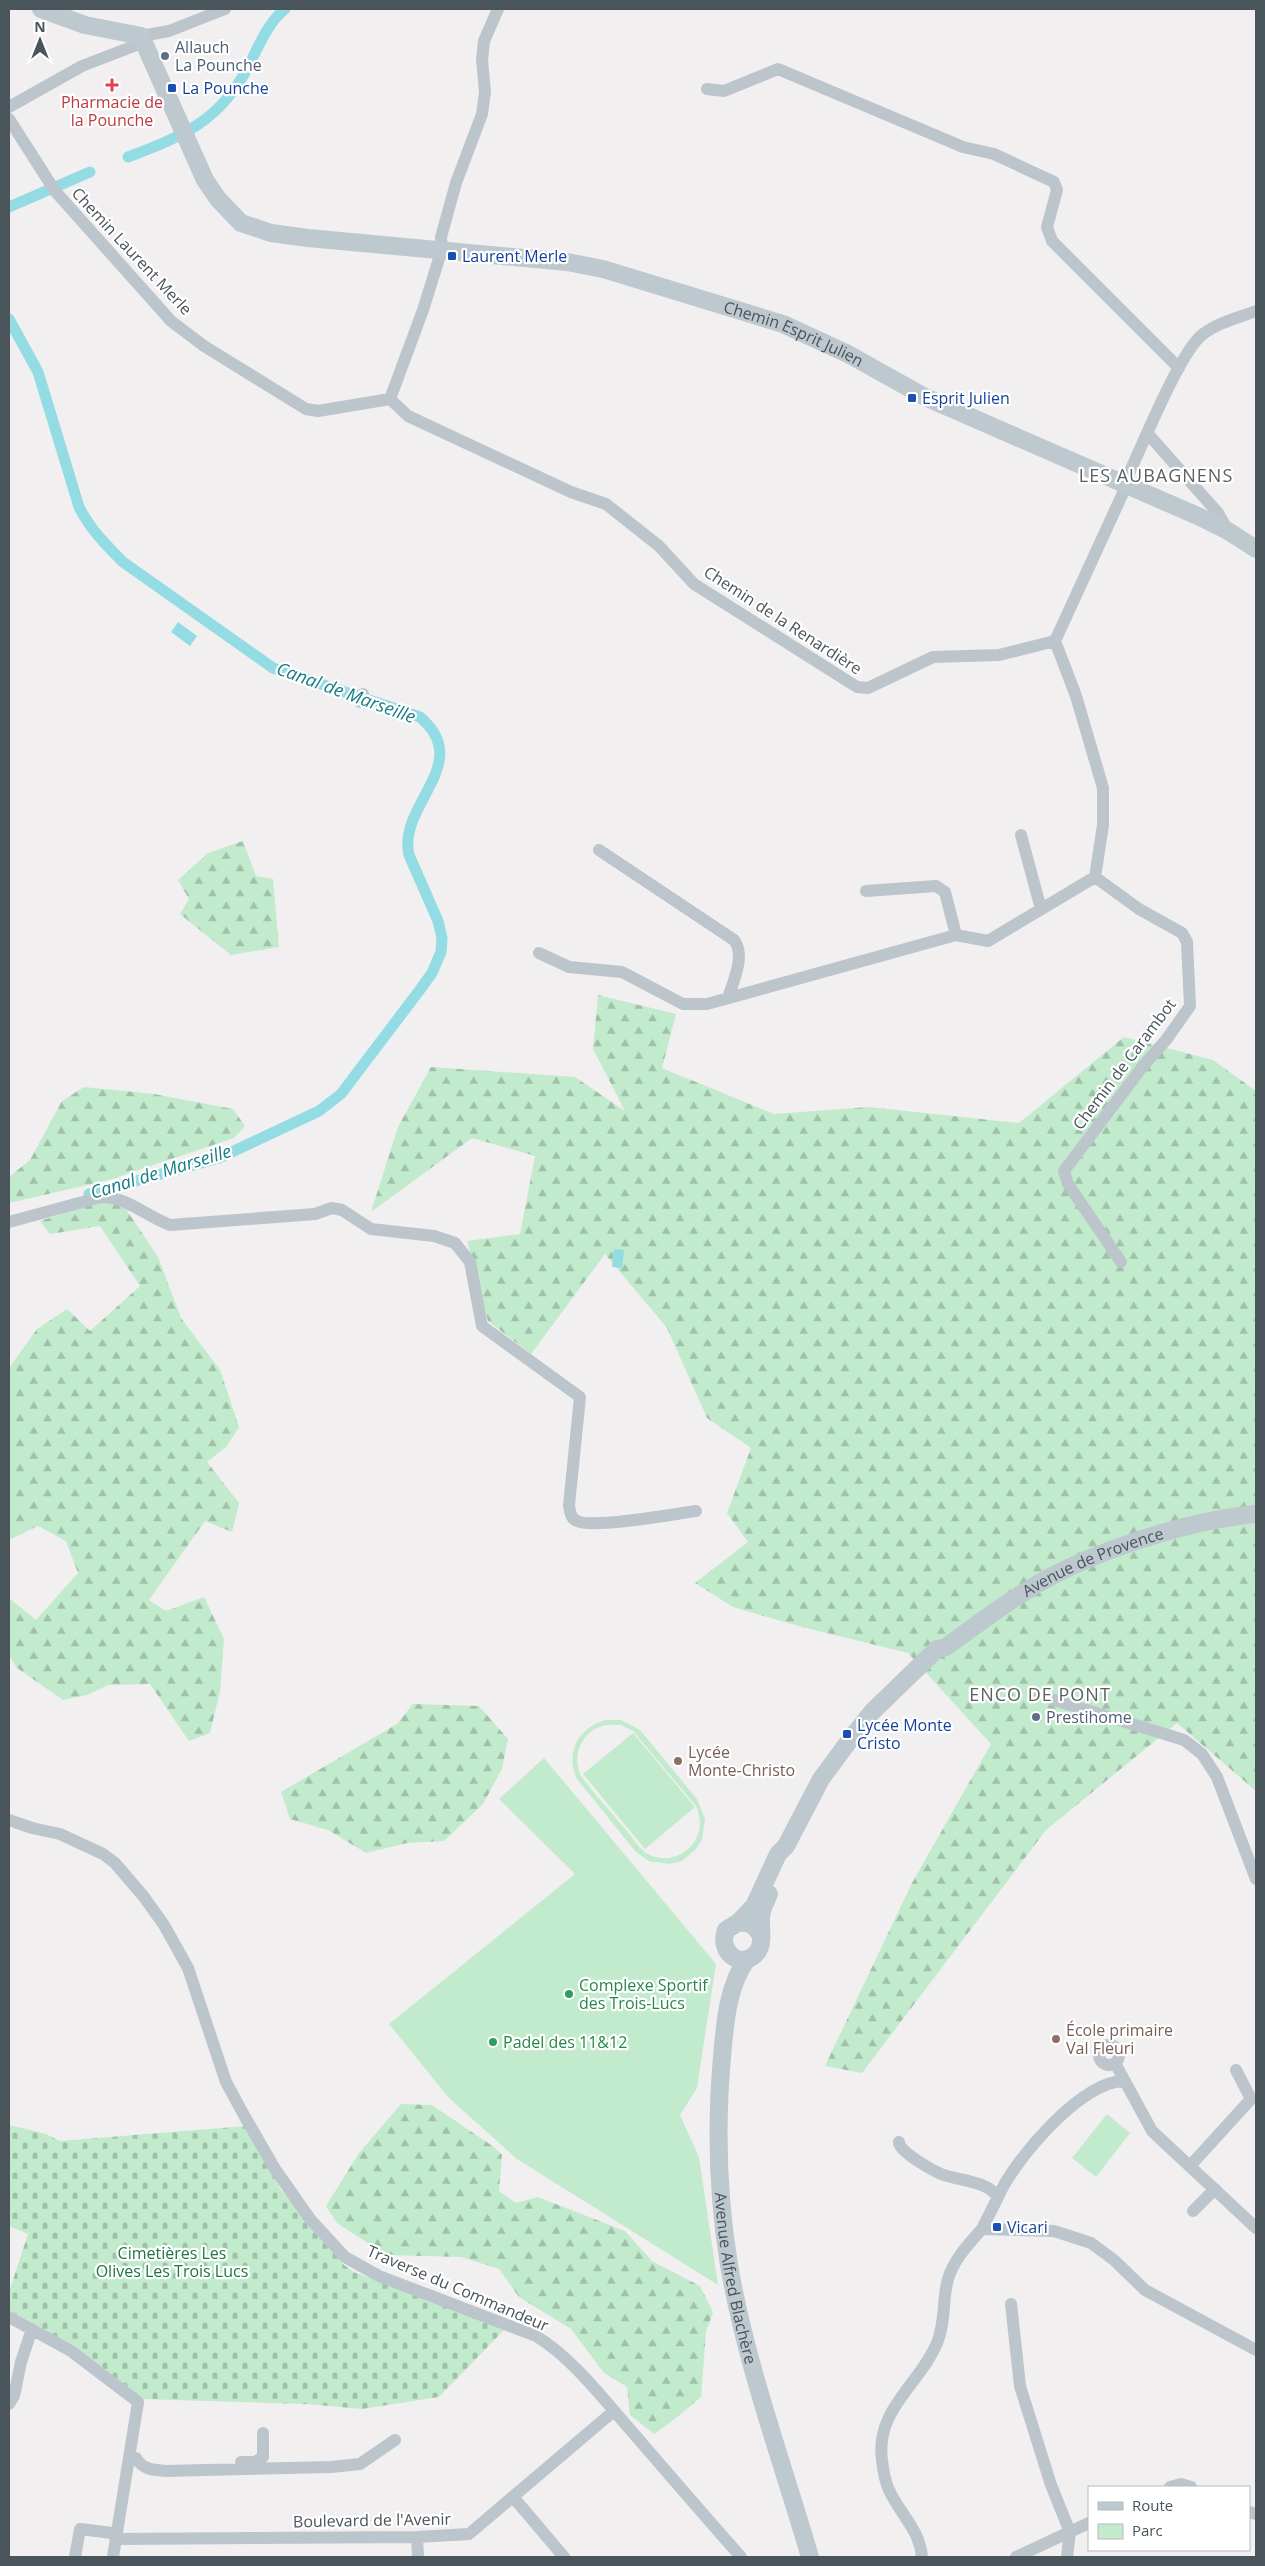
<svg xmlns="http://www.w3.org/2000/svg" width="1265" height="2566" viewBox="0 0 1265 2566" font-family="'Open Sans',sans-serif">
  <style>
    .forest { fill: url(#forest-firs) }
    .cemetery { fill: url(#cemetery-stones) }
    .green { fill: #c2ebcd; fill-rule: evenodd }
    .water { fill: #93dce3 }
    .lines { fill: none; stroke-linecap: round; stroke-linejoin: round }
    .canal { stroke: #93dce3; stroke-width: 11 }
    .street { stroke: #bcc5cb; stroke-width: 12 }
    .secondary { stroke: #bdc8cf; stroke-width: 18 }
    .service-dot { fill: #5c6f8a; stroke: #fff; stroke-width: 2 }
    .health-dot { fill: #e0444e; stroke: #fff; stroke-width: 2 }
    .transit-dot { fill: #1a4fb4; stroke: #fff; stroke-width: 2 }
    .education-dot { fill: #8d6e63; stroke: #fff; stroke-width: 2 }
    .leisure-dot { fill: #2e9e5b; stroke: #fff; stroke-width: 2 }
    .labels { text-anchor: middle; stroke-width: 4.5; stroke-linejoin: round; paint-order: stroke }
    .service-label { font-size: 16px; fill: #4e5e75; stroke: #fff; text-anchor: start }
    .transit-label { font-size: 16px; fill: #164399; stroke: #fff; text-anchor: start }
    .health-label { font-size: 16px; fill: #be3a42; stroke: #fff }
    .street-label { font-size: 16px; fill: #49545b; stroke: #fff }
    .education-label { font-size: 16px; fill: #785e54; stroke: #fff; text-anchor: start }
    .leisure-label { font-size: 16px; fill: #27864d; stroke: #fff; text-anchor: start }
    .park-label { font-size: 16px; fill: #207541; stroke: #fff }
    .neighbourhood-label { font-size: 18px; letter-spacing: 1px; fill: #5c6063; stroke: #fff }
    .water-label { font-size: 18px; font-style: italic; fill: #197d87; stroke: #fff }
  </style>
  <defs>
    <pattern id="forest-firs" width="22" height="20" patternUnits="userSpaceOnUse" patternTransform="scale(1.25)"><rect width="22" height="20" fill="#c2ebcd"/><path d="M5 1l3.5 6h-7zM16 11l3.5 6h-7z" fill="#a0c1a9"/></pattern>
    <pattern id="cemetery-stones" width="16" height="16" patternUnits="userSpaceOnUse" patternTransform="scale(1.25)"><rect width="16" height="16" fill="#c2ebcd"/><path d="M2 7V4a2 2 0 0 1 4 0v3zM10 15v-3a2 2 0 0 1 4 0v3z" fill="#a0c1a9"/></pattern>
  </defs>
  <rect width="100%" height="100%" fill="#f1eff0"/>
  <path class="forest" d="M243,841L256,876L273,879L279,947L231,955L180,914L189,899L178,880L208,853Z
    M598,995L676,1014L662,1068L774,1114L869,1107L1019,1123L1124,1037L1213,1060L1256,1091V1791L1177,1723L1046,1830L862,2073L825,2066L912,1883L991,1744L908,1653L802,1627L733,1607L695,1583L748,1542L727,1513L751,1448L707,1418L667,1328L605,1254L531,1354L488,1321L467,1241L520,1234L535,1156L472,1138L371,1212L398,1127L431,1067L575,1077L625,1111L593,1049Z
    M84,1087L154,1094L233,1109L245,1126L234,1138L109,1180L9,1203V1177L30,1160L62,1101Z
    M98,1202H112L124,1206L158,1257L181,1318L220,1370L239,1427L227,1446L207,1462L239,1503L232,1532L205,1521L149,1600L166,1611L204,1597L224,1639L220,1691L210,1733L189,1741L150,1684L108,1685L87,1695L63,1700L17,1668L9,1656V1598L36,1620L78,1573L66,1541L38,1526L9,1540V1368L37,1329L67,1309L90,1331L140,1286L100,1226L50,1234L40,1221Z
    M413,1704L479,1706L508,1739L502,1769L483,1804L444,1841L407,1843L366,1853L328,1830L290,1819L281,1792L397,1724Z
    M401,2104L432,2105L494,2147L502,2155L499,2191L516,2203L538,2197L625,2231L652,2261L700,2286L713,2312L706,2332L701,2397L671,2422L654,2434L630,2415L627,2387L604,2373L571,2329L519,2297L499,2269L461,2257L386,2255L337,2223L326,2206L359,2153Z"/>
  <path class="cemetery" d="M9,2125L46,2134L60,2141L246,2126L281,2190L344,2265L354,2272L506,2328L439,2397L362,2409L307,2404L141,2399L35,2324L9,2310V2292L28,2234L9,2226Z"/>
  <path class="green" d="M605,1720H621L640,1730L697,1799L705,1819L702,1840L695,1850L682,1861L669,1864L649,1861L636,1852L577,1779C565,1753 578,1728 605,1720ZM606,1725H621L633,1731L696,1806C701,1818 702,1831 694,1842C684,1858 662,1863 646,1853C638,1847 632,1837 626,1830C611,1812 595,1795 581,1776C571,1755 582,1730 606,1725Z
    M633,1733L695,1807L645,1849L583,1774Z
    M544,1758L716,1964L697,2088L680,2115L699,2157L718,2285L517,2159L449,2098L389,2024L575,1874L499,1799Z
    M1107,2114L1130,2133L1096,2177L1072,2158Z"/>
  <path class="water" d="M9,313L30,350L24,353L9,326Z
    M178,622L197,636L190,646L171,632Z
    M614,1249L624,1250L622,1268L612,1267Z"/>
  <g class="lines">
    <path class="canal" d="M128,157C183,136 220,121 248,67C258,48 268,22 285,9
      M9,207L90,172
      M9,319L38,372L79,507C90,529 106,545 123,562L273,668L420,717C475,764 397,804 409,855L438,921L442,938L441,952L432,973L419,991L341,1094L319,1111L219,1158L89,1194"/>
    <path class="street" d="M707,89L724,91L778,69L963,147L994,154L1054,182L1057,190L1047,227L1052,241L1179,368
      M9,107L82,66L134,46L141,36L169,31L225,9
      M9,119L55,191L171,321L204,346L306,409L318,411L390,399L423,310L442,249L441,237L456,183L482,114L485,92L482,60L484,41L498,9
      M390,399L408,416L571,492L606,504L659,546L694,584L857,687L868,688L933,657L999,655L1055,641
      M1148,434L1218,513L1228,531
      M360,702L363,694
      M1021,835L1041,909
      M599,850L734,940C746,955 733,982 728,998
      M866,891L936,886L945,892L956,935
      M539,953L569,967L622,972L683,1004H707L956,935L988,941L1095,877
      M9,1222L101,1197C127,1197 146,1216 170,1225L315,1214L332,1208L342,1210L371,1229L434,1236L455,1243L470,1262L482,1326L580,1397L569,1505C570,1511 570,1518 577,1521C593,1529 674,1514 696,1511
      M1121,1262L1068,1184L1064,1171L1143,1066L1166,1040L1190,1006L1187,942L1182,933L1139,909L1095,877L1103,825V788L1076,696L1055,641L1123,493L1124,484C1140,452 1179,352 1203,334C1219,322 1238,318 1256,311
      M1051,1699L1184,1740L1202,1754L1217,1777L1256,1879
      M9,1820L32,1828L60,1834L103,1854L115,1863L144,1897L164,1925L188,1968L226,2082L245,2117L275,2169L310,2219L345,2257L379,2276L536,2336C572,2358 600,2395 628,2427C666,2471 703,2514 741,2557
      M1099 2055a10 10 0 1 1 20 0a10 10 0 1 1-20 0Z
      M1115,2063L1152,2131L1256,2228
      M1236,2070L1251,2099
      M899,2142C898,2151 932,2170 941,2174C959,2181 986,2180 998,2197L982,2229
      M1190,2166L1251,2099
      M998,2197C1014,2160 1082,2080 1125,2081
      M1193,2211L1215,2189
      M1011,2304L1020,2386L1051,2485L1070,2532L1067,2557
      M9,2317L71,2351L138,2402L113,2557
      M9,2404L14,2396L21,2362L32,2329
      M136,2458C143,2470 154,2470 166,2471L331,2467L360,2464L395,2440
      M241,2462H255L263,2457V2433
      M1170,2487L1181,2484L1191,2487
      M514,2498L564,2557
      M1249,2512L1256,2514
      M417,2537L418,2557
      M75,2557L80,2529L112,2533L116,2539L417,2537L469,2534L614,2411
      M922,2557C920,2530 900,2514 889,2490C885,2481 883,2470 882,2460C875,2410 920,2384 937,2343C946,2322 942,2300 948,2279C954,2259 968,2245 982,2229L1054,2231L1091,2243L1114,2260L1145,2290L1256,2350
      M1016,2557L1089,2523"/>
    <g class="secondary">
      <path id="s1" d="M41,9L85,25L141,36L205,180L218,199L241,223L271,233L308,238L567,262L603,269L783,324L848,354L925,397L1200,517L1228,531L1256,549"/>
      <path id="s2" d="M739,1922L754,1906L778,1854L786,1846L821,1779L852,1737L872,1712L937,1649L946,1647C979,1623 1013,1597 1050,1577C1107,1547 1192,1520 1256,1514"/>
      <path d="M761,1935L752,1924L739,1922L726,1930C717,1954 744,1971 758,1951C764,1942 760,1927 761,1916C762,1908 766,1901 769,1894"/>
      <path id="s3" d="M747,1959C727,1987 725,2024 722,2057C716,2125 718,2198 729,2265C746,2364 782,2461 810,2557"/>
    </g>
  </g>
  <g class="service-dot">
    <circle cx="165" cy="56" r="5"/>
    <circle cx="1036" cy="1717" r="5"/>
  </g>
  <path class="health-dot" d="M109.5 77.5h5v5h5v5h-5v5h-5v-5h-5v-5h5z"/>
  <g class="transit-dot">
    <rect x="167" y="83" width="10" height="10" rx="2.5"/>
    <rect x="447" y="251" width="10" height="10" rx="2.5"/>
    <rect x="907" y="393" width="10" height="10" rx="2.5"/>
    <rect x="842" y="1729" width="10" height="10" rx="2.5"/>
    <rect x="992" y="2222" width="10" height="10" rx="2.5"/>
  </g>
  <g class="education-dot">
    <circle cx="678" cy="1761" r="5"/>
    <circle cx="1056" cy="2039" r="5"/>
  </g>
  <g class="leisure-dot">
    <circle cx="569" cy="1994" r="5"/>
    <circle cx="493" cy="2042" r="5"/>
  </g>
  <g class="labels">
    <g class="service-label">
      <text x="175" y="53">Allauch<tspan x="175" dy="18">La Pounche</tspan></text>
      <text x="1046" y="1723">Prestihome</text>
    </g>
    <g class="transit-label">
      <text x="182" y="94">La Pounche</text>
      <text x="462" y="262">Laurent Merle</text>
      <text x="922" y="404">Esprit Julien</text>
      <text x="857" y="1731">Lycée Monte<tspan x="857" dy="18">Cristo</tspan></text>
      <text x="1007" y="2233">Vicari</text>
    </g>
    <g class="health-label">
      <text x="112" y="108">Pharmacie de<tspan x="112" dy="18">la Pounche</tspan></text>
    </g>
    <g class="street-label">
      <text transform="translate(132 251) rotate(47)" y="6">Chemin Laurent Merle</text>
      <text dy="6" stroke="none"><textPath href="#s1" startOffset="885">Chemin Esprit Julien</textPath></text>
      <text transform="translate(783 620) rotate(33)" y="6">Chemin de la Renardière</text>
      <text transform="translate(1124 1064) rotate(-53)" y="6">Chemin de Carambot</text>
      <text dy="6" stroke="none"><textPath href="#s2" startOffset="521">Avenue de Provence</textPath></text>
      <text dy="6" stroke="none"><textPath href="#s3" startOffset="325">Avenue Alfred Blachère</textPath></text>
      <text transform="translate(458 2288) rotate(23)" y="6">Traverse du Commandeur</text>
      <text transform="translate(372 2520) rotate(-1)" y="6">Boulevard de l'Avenir</text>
    </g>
    <g class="education-label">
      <text x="688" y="1758">Lycée<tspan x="688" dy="18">Monte-Christo</tspan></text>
      <text x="1066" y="2036">École primaire<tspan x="1066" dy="18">Val Fleuri</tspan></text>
    </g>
    <g class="leisure-label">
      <text x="579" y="1991">Complexe Sportif<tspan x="579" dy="18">des Trois-Lucs</tspan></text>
      <text x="503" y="2048">Padel des 11&amp;12</text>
    </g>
    <g class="park-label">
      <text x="172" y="2259">Cimetières Les<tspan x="172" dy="18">Olives Les Trois Lucs</tspan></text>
    </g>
    <g class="neighbourhood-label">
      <text x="1156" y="482">LES AUBAGNENS</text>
      <text x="1040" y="1701">ENCO DE PONT</text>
    </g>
    <g class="water-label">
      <text transform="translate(346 693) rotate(20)" y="6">Canal de Marseille</text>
      <text transform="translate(161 1172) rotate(-17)" y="6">Canal de Marseille</text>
    </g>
  </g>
  <rect width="1265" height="2566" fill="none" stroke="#49545b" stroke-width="20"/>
  <rect x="1088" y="2486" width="162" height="65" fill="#ffffff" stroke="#b6bbbd"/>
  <rect x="1098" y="2502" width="25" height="8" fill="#bdc8cf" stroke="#b6bbbd"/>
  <text x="1132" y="2511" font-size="15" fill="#49545b">Route</text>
  <rect x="1098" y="2524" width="25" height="15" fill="#c2ebcd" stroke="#b6bbbd"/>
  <text x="1132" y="2536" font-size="15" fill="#49545b">Parc</text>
  <g transform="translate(40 40)" stroke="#ffffff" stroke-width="4" paint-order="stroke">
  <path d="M0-4L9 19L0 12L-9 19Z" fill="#49545b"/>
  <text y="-8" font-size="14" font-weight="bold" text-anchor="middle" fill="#49545b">N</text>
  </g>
</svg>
